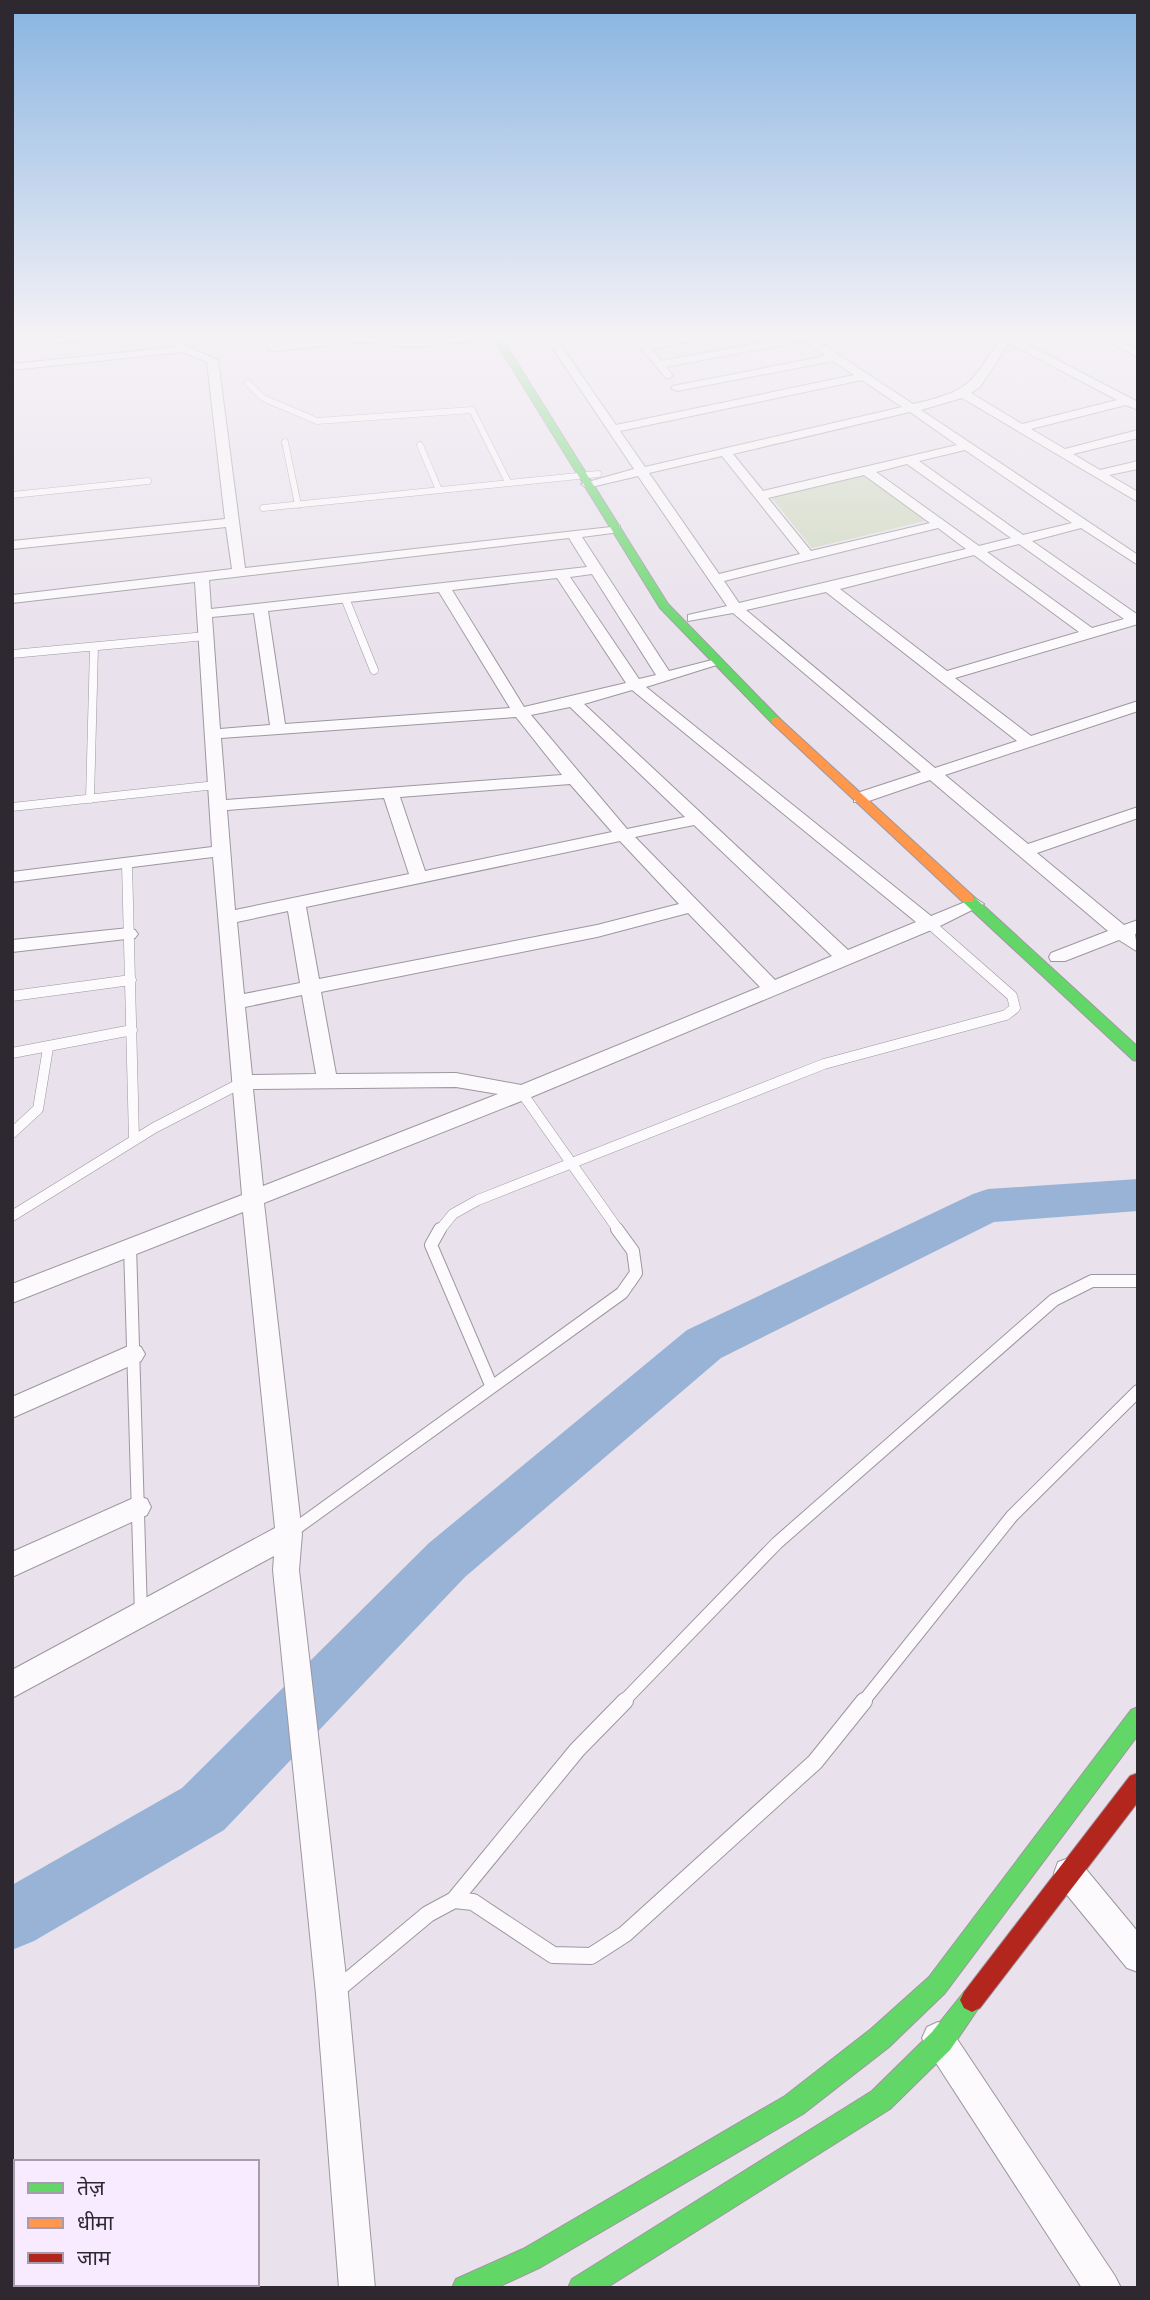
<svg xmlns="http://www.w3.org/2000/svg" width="1150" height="2300" viewBox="0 0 1150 2300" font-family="Helvetica,'Noto Sans Devanagari',sans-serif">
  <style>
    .green { fill: #ced9bf }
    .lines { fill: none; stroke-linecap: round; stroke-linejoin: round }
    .river { fill: #99b3d6; fill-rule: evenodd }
    .lane-far4-casing { stroke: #9d97a0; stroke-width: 7 }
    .lane-far3-casing { stroke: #9d97a0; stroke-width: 9 }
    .lane-far2-casing { stroke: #9d97a0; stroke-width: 11 }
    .lane-far1-casing { stroke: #9d97a0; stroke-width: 14 }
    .lane-casing { stroke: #9d97a0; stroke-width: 18 }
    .street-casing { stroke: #9d97a0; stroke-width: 2 }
    .fast-casing { stroke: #9d97a0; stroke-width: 2 }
    .slow-casing { stroke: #9d97a0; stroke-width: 2 }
    .jam-casing { stroke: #9d97a0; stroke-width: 2 }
    .lane-far4 { stroke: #fcfafc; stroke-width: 6 }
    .lane-far3 { stroke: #fcfafc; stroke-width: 8 }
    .lane-far2 { stroke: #fcfafc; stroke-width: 10 }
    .lane-far1 { stroke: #fcfafc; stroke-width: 12 }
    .lane { stroke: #fcfafc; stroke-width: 16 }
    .street { fill: #fcfafc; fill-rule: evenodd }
    .fast { fill: #63d668; fill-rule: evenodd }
    .slow { fill: #ff974d; fill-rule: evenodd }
    .jam { fill: #b3261e; fill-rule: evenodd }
  </style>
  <rect width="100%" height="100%" fill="#e9e1ec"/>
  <path class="green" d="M866,475L925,521L812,548L771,497Z"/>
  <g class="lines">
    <path class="river" d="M1138,1179V1211L994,1222L721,1358L465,1577L224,1830L34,1941L12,1950V1885L182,1788L429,1543L687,1330L973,1194L988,1189Z"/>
    <defs>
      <path id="lane-far4" d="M248,383L263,398L317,421L472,410L508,482
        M285,442L298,505
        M420,445L439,490
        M12,495L148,481
        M263,508L598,474"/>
      <path id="lane-far3" d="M345,598L374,670
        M12,654L206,636
        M90,799L94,647
        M12,807L216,785"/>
      <path id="lane-far2" d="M127,864L134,1139
        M12,996L131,980
        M12,1053L132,1030
        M522,1093L619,1231
        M12,1133L38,1109L48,1048
        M12,1216L154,1128L243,1082
        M439,1231L453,1214L478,1200L824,1064L1006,1015L1015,1008L1012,996L930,924"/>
      <path id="lane-far1" d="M440,1229L431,1245L491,1385
        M130,1246L141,1614
        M291,1532L622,1293L636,1273L633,1251L617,1229
        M623,1702L777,1543L1054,1300L1092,1281H1138
        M863,1702L1012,1516L1138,1391"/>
      <path id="lane" d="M454,1900L577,1750L625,1701
        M338,1989L428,1914L454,1900L473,1902L553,1955L591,1956L625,1934L815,1762L864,1701"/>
      <path id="street" d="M97,334H136L131,337L33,345L28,342L33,339Z
        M167,334H177L188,347L218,360L245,568L620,526V532L582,537L669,671L716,659L723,663L646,687L931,916L975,898L984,904L936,928L529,1098L264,1203L302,1534L299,1570L348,1994L375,2288H339L316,1994L273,1570L274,1556L12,1698V1670L275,1528L243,1212L12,1303V1284L242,1195L213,857L12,882V872L212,847L195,582L12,603V595L232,569L226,527L12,549V541L225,519L207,362L183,352L12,370V364L176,347ZM569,538L587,567L211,609L209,580ZM592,574L656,675L639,679L570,577ZM557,578L626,683L524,707L452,590ZM439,592L510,708L285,724L268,611ZM254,613L270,725L220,729L212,617ZM632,690L916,922L848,950L584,704ZM570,707L685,817L627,829L531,715ZM516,717L562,775L226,800L221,738ZM570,784L612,832L425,871L400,797ZM384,798L409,874L235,910L227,810ZM694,825L832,956L775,980L635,837ZM620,841L679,904L597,925L319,979L306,907ZM288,911L300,983L244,994L237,922ZM688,913L760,987L521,1085L456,1073L336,1074L321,992L597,937ZM302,995L316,1074L252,1075L245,1007ZM456,1087L498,1094L263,1186L253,1089Z
        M261,334H271L277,344L363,336L411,341L489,334L502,336L497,339L411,347L363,342L274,351L270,350Z
        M543,334H553L616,425L854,375L833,361L677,391L671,388L673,386L826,356L804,341L666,367L673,376L667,379L629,334H639L647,343L704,334H725L652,349L661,361L807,334L913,404C977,390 969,381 1005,334H1015L1013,337L1138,402V410L1126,405L1031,429L1065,449L1138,430V438L1073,454L1100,470L1138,461V469L1109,475L1138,492V502L962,398L921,410L1138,555V565L1081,528L1032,541L1138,615V624L955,678L1031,736L1138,701V711L945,775L1028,844L1138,807V818L1037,853L1124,925L1138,920V933L1135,934L1138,952L1119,940L1065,961H1051L1049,957L1051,953L1108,931L930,780L866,802H854V794L921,772L733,613L688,621V615L727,606L638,476L587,488L581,484L634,469ZM1009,343L1117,400L1022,424L971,393L980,387ZM862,380L902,407L645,467L620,431ZM910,412L957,445L763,491L733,454ZM965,450L1072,523L1023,535L919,461ZM722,456L800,554L719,574L649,473ZM907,464L1011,538L979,546L876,472ZM864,475L930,523L811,551L768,498ZM938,528L966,549L739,603L724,581ZM1019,544L1124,619L1092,628L987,552ZM974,555L1079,632L947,671L840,589ZM826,592L1017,741L935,768L746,610Z
        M1092,334H1104L1138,350V357Z
        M129,928L135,930L138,934L135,938L12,952V940Z
        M133,1344L141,1347L145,1354L141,1361L12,1418V1397Z
        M138,1496L147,1499L151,1507L147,1515L12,1577V1552Z
        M1069,1858L1080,1862L1138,1932V1972L1127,1968L1058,1884L1054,1873L1058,1862Z
        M938,2022L949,2027L1115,2276L1121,2288H1082L927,2049L922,2038L927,2027Z"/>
      <path id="fast" d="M491,334H499L668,604L780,719V723H772L660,608Z
        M968,895L973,896L1138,1047V1061L1133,1060L963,902V896Z
        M1138,1707V1735L945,1993L889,2047L803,2114L541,2267L496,2288H452L456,2279L523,2249L785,2096L871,2029L929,1977L1131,1710Z
        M972,1988L980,1992L984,2000L950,2050L890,2109L606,2288H568L572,2279L872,2091L932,2032L964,1992Z"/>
      <path id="slow" d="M776,717L780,719L973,896V902H963L772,723V719Z"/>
      <path id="jam" d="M1138,1773V1802L980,2008L972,2012L964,2008L960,2000L964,1992L1130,1776Z"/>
    </defs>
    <use href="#lane-far4" class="lane-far4-casing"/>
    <use href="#lane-far3" class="lane-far3-casing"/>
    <use href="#lane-far2" class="lane-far2-casing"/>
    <use href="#lane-far1" class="lane-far1-casing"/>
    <use href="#lane" class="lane-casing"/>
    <use href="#street" class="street-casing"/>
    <use href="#fast" class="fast-casing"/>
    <use href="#slow" class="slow-casing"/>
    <use href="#jam" class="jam-casing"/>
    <use href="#lane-far4" class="lane-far4"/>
    <use href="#lane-far3" class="lane-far3"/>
    <use href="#lane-far2" class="lane-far2"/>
    <use href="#lane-far1" class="lane-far1"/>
    <use href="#lane" class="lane"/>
    <use href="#street" class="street"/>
    <use href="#fast" class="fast"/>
    <use href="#slow" class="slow"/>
    <use href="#jam" class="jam"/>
  </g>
  <linearGradient id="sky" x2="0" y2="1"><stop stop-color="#88b4e1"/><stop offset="0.51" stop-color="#f5f2f6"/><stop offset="1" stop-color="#f5f2f6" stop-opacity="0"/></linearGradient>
  <rect width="1150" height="656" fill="url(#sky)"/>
  <rect width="1150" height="2300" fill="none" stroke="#2e2830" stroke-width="28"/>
  <rect x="14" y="2160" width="245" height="126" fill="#f8eaff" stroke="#a79cac" stroke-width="2"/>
  <rect x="28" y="2183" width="35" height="10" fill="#63d668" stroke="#a79cac" stroke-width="2"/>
  <text x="77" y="2195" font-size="21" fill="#2e2830">तेज़</text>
  <rect x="28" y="2218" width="35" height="10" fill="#ff974d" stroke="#a79cac" stroke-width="2"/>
  <text x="77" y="2230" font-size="21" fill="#2e2830">धीमा</text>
  <rect x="28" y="2253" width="35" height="10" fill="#b3261e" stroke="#a79cac" stroke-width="2"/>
  <text x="77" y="2265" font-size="21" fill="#2e2830">जाम</text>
</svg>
